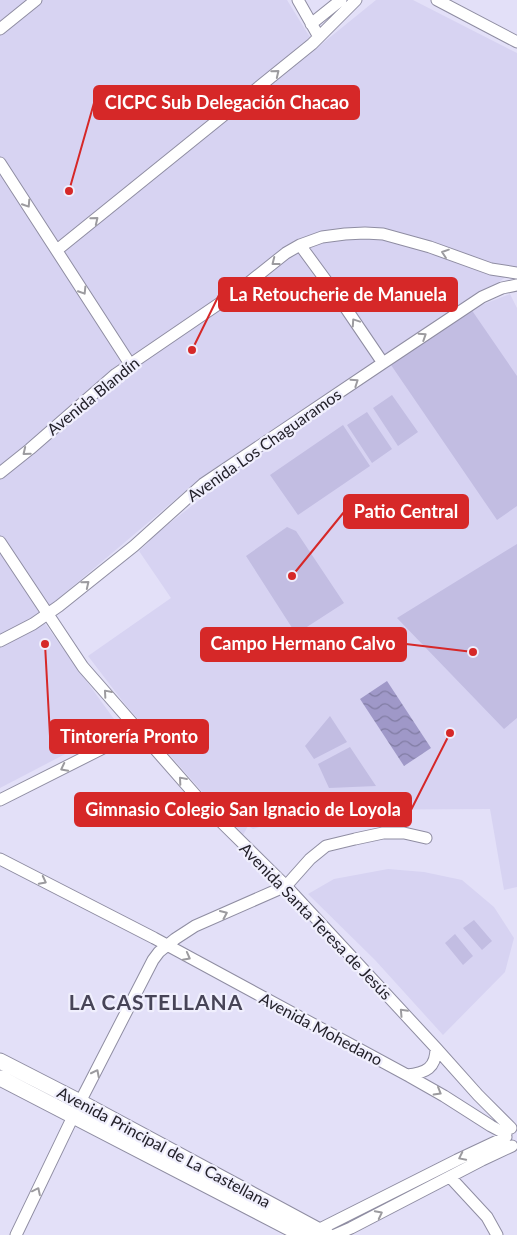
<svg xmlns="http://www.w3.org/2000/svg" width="517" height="1235" viewBox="0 0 517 1235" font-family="Lato,sans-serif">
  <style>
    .built { fill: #d7d3f2 }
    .garden { fill: #c2bde2 }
    .water { fill: url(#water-waves) }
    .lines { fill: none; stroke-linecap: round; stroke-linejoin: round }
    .minor-casing { stroke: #8f8da2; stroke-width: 13 }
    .tertiary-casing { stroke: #8f8da2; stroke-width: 17 }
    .minor { stroke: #fff; stroke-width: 11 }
    .tertiary { stroke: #fff; stroke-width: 15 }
    .oneway { stroke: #9c9b9f }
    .labels { text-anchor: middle; stroke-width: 4.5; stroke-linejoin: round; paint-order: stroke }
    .street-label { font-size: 16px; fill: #23212a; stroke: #f0effd }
    .district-label { font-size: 21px; font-weight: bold; letter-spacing: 1px; fill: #474457; stroke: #f0effd }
    .leader { fill: none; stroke: #d62828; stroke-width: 2 }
    .callout-dot { fill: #d62828; stroke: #f0effd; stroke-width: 2 }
    .callout { fill: #d62828; stroke: #d62828; stroke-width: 2 }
    .callout-label { font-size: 18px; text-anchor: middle; font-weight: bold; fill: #fff }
  </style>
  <defs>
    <pattern id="water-waves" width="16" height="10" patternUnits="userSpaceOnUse" patternTransform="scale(1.25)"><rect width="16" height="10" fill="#9f98c8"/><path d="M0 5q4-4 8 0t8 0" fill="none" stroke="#817ca3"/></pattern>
  </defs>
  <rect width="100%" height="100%" fill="#e3e0f8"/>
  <path class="built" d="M0,0H287L308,34L318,47L376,0H413L517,53V269L492,287L239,452L202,477L53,603L38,614L119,726L0,788Z
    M510,294L517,308V887L504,890L490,809L311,810L253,829L248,826L242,837L124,703L88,656L171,598L139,551L149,542L148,540L225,480L471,309Z
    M388,869L424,872L462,880L494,907L514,938L505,972L443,1035L375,960L308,894L334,879Z"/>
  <path class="garden" d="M471,309L517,376V506L497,520L391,365Z
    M392,395L418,432L398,446L373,408Z
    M367,412L392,449L372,463L347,425Z
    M343,425L370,466L298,515L270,475Z
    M287,527L296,531L344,603L296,634L246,556Z
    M517,544V718L504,729L397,618Z
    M330,716L347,742L314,759L305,746Z
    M350,747L376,786L329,788L318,764Z
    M474,920L492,941L482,950L463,928Z
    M455,934L473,956L463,965L445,943Z"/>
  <path class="water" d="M387,681L431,748L404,766L360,699Z"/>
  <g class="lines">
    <defs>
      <path id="minor" d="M298,0L319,37
        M437,0L517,42
        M311,24L341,0
        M0,29L36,0
        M0,163L130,364
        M300,245L341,301L383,363
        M57,250L312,44L356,0
        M0,473L30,449L116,374L242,288L286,253L300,245L322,237L345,234L365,233L383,234L430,247L491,269L517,273
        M0,542L83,667L205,806L286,886L436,1048L478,1095L511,1128
        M0,641L33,624L59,606L134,546L203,484L383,363L482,297L502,288L517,285
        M0,800L139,730
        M0,859L154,938L407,1075L444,1096L491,1126L506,1134
        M407,1075C426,1073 436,1068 436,1048
        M450,1177L487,1217L497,1235
        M312,1233L457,1160L506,1137
        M16,1235L80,1102L153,960L159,952L175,939L195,926L286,886L310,859L326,846L355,839L383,833H404L426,838
        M335,1235L351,1228L482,1160L512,1146"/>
      <path id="tertiary" d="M0,1061L80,1102L327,1235
        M0,1078L303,1235"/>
    </defs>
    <use href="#minor" class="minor-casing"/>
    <use href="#tertiary" class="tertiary-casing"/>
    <use href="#minor" class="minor"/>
    <use href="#tertiary" class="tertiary"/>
  </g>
  <defs><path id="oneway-chevron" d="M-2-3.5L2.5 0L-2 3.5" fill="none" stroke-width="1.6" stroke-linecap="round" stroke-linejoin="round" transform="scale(1.25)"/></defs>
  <g class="oneway">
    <use href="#oneway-chevron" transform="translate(276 73) rotate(-39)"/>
    <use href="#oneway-chevron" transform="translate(27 204) rotate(57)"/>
    <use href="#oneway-chevron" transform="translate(95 220) rotate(-39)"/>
    <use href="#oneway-chevron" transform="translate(445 253) rotate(-161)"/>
    <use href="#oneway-chevron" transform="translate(275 262) rotate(142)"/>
    <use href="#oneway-chevron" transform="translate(83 291) rotate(58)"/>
    <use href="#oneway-chevron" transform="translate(355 322) rotate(-124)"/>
    <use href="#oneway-chevron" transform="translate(423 336) rotate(-33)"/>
    <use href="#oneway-chevron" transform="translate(355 382) rotate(-34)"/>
    <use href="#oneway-chevron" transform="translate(26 452) rotate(141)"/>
    <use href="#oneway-chevron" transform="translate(86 584) rotate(-39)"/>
    <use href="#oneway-chevron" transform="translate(107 693) rotate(-131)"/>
    <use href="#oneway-chevron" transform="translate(64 768) rotate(153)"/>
    <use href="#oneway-chevron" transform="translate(182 780) rotate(-131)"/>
    <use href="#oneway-chevron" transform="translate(43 881) rotate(27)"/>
    <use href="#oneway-chevron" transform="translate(224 914) rotate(-24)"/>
    <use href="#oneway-chevron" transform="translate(187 957) rotate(28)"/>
    <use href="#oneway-chevron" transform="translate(403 1012) rotate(-133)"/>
    <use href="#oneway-chevron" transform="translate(96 1073) rotate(-63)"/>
    <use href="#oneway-chevron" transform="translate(438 1092) rotate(30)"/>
    <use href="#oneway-chevron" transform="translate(462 1157) rotate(154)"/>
    <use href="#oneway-chevron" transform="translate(37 1191) rotate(-64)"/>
    <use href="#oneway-chevron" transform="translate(379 1214) rotate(-27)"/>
  </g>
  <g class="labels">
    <g class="street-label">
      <text transform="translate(93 396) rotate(-39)" y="6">Avenida Blandín</text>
      <text transform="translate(264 445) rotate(-35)" y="6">Avenida Los Chaguaramos</text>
      <text transform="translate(316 921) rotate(46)" y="6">Avenida Santa Teresa de Jesús</text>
      <text transform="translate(321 1029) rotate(28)" y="6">Avenida Mohedano</text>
      <text transform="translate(164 1147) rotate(28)" y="6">Avenida Principal de La Castellana</text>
    </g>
    <g class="district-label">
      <text x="156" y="1010">LA CASTELLANA</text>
    </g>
  </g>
  <path class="leader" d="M69 191L94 103M192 350L219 295M292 576L344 512M473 652L406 644M45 644L50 736M450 733L411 810"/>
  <g class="callout-dot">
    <circle cx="69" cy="191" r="5"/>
    <circle cx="192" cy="350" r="5"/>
    <circle cx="292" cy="576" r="5"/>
    <circle cx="473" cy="652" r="5"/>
    <circle cx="45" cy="644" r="5"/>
    <circle cx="450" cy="733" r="5"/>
  </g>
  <g class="callout">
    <rect x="94" y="86" width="265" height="33" rx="5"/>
    <rect x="219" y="278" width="238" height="33" rx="5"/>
    <rect x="344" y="495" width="124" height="33" rx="5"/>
    <rect x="201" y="628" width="205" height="33" rx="5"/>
    <rect x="50" y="720" width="158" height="33" rx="5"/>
    <rect x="75" y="793" width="336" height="33" rx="5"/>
  </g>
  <g class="callout-label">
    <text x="227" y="109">CICPC Sub Delegación Chacao</text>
    <text x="338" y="301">La Retoucherie de Manuela</text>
    <text x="406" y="518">Patio Central</text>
    <text x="303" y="650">Campo Hermano Calvo</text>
    <text x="129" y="743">Tintorería Pronto</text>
    <text x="243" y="816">Gimnasio Colegio San Ignacio de Loyola</text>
  </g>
</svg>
